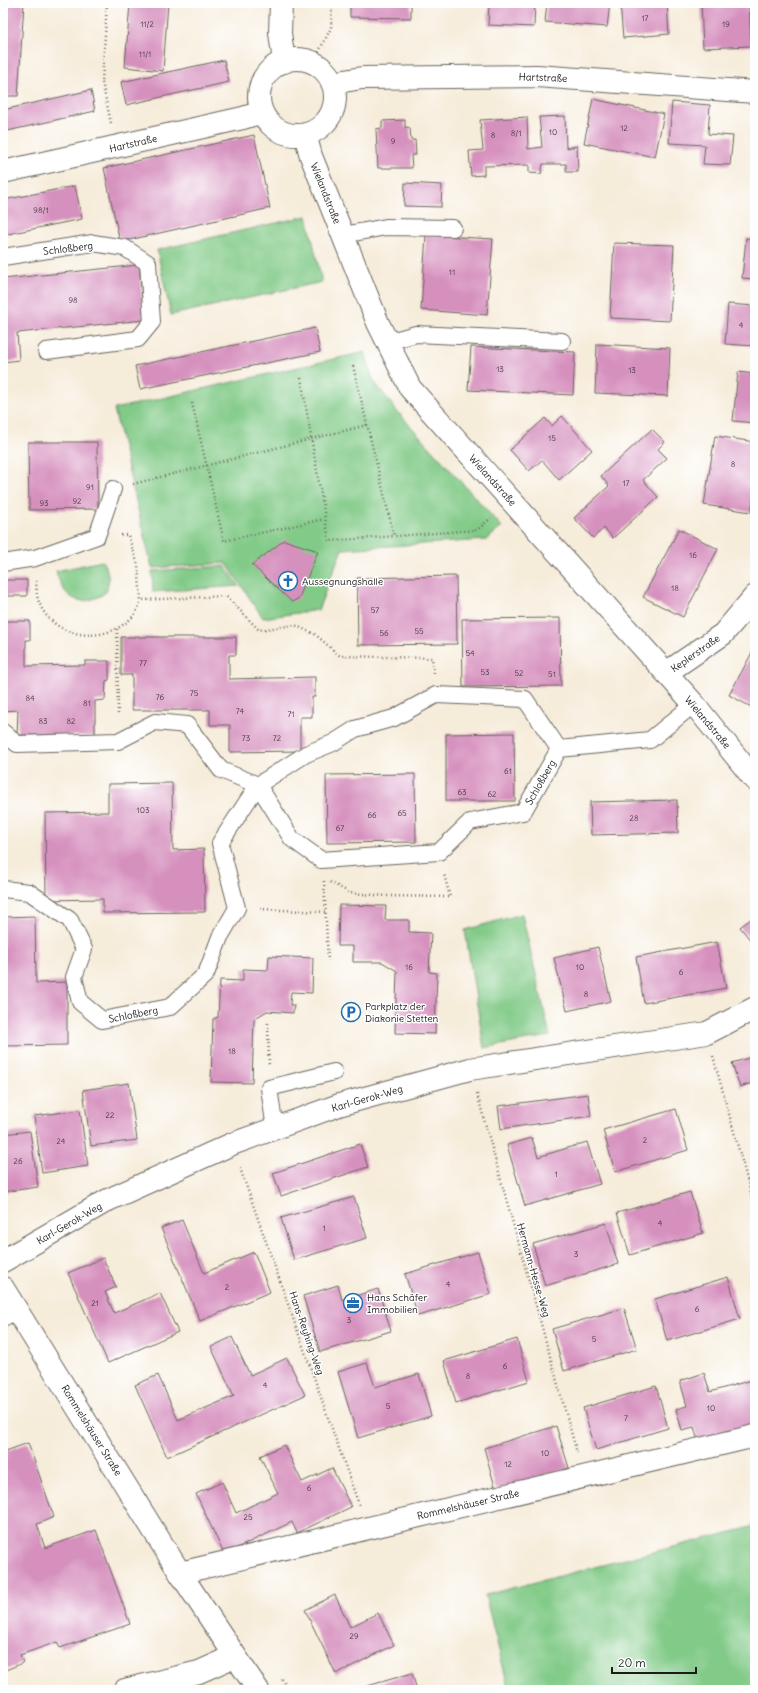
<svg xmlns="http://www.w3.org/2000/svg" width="758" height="1693" viewBox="0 0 758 1693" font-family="Delius,sans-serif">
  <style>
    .green { fill: #81ca87; stroke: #4e7352 }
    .building { fill: #d690be }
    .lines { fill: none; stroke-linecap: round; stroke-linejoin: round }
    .service-casing { stroke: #68655e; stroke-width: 18 }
    .minor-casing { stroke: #68655e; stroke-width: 24 }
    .path { stroke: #68655e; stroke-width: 2.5; stroke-dasharray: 1 3; stroke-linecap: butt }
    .service { stroke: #fff; stroke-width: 16 }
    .minor { stroke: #fff; stroke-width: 22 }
    .labels { text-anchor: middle; stroke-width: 3; stroke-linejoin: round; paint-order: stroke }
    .number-label { font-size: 8px; fill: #4a3944 }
    .street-label { font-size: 10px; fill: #1c1c1c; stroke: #fff }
    .poi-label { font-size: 10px; fill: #1c1c1c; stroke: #fff; text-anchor: start }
  </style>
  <rect width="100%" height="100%" fill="#fff"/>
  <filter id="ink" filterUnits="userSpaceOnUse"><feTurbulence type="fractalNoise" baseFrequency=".025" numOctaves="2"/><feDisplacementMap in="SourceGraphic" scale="8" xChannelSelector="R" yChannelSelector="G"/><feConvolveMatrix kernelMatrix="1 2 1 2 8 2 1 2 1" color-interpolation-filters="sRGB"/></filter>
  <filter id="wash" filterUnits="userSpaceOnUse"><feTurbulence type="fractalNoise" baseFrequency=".012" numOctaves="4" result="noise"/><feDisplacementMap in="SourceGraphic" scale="16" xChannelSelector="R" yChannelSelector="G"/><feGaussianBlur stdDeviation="0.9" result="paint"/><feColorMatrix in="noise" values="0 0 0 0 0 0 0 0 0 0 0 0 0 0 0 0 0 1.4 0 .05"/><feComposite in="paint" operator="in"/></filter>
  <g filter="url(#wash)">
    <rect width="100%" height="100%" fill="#f6ecda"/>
    <path class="green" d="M307,216L322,282L171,315L157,250Z
      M365,352L373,380L396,410L502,527L486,540L342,549L318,610L263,618L226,563L152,568L114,409Z
      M102,561C109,570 110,581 106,592C81,610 63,599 56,571Z
      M225,566L239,586L153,592L152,571Z
      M522,914L550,1036L484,1048L465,930Z
      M755,1526V1690H509L485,1595Z"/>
    <g id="blocks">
      <path class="building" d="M3,3H24L18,96H3Z
        M130,3H168L163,71L125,67Z
        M350,3H411V18L350,17Z
        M489,3H535L534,27L488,25Z
        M547,3H610L607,27L545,22Z
        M620,3H667L669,34L623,38Z
        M701,3H749L751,46L703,48Z
        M224,60L229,82L126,105L121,82Z
        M91,90L95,111L3,132V110Z
        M593,99L664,114L655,157L584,143Z
        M672,102L710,105L708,134L733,136L730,165L703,164L705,145L669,143Z
        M565,116L566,148L577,146L578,172H566V164H543L541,174L529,173V165L484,166V175L471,176L469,151L483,150L480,120L527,117L528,149L542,147L539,117Z
        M405,120V127L410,128L411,140H415L416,155H411L412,168H378L376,129L382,128V121Z
        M254,135L270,208L120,242L104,168Z
        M405,183L442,185L441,207L404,206Z
        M75,186L82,219L3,235V200Z
        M426,235L493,239L487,315L421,310Z
        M746,238L755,239V279L742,278Z
        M614,243L674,245L670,321L610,318Z
        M139,265L144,320L17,333L19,360L3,362V279Z
        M728,304L755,306V346L725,344Z
        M315,328L320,352L140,389L135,366Z
        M597,344L670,348L668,396L595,393Z
        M471,347L575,352L573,395L468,390Z
        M738,372L755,374V423L733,421Z
        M562,416L592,450L559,480L542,460L529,471L510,450L545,418L552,426Z
        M652,429L665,442L658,449L667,458L643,480L658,497L613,538L604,528L593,538L574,518L609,486L601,476Z
        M715,436L755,442V486L751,512L704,505Z
        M28,442H97L98,509L29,510Z
        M679,529L718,549L683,617L643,597Z
        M284,540L318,551L299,598L292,602L252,565Z
        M456,576L457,644L358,645L357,578Z
        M3,580H27V596H3Z
        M560,618L561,686L463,687L462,619Z
        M3,621H30V640H26V666L85,665V661H109V680L106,681L105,700L95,701V736L17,735L18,710L3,711Z
        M121,637H236V655H229V679L315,677V697H312V717H300V751L230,752V725H210V710H132V675H121Z
        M755,647V709L729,695Z
        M514,733L515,801H446V734Z
        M415,774L416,842L327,843L326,775Z
        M172,783L173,850L204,849L205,912L103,913V899L46,900L45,813L108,812V784Z
        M677,800L678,833L591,835L590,802Z
        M339,905L386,906L385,920H409V932L431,933L429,972L437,973L435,1034L395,1033L397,971L382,962H353V946H338Z
        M35,916L36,983L67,982V1045L3,1046V917Z
        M755,916V946L740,927Z
        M717,942L726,988L644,1003L636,957Z
        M598,947L611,1001L567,1011L554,958Z
        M269,956L313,958L312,993L291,992L290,1005H294L293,1013L267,1011L254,1019L252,1083L211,1082L213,1019L218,1017L220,980L243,981V969L268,970Z
        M755,1056V1082L740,1087L732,1063Z
        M129,1083L137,1140L91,1146L83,1090Z
        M588,1094L591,1116L501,1129L498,1106Z
        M676,1109L688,1150L615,1172L603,1130Z
        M80,1110L88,1166L42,1173L34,1116Z
        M30,1131L38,1187L3,1192V1134Z
        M532,1138L538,1157L587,1142L600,1184L525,1206L507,1145Z
        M360,1144L368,1167L281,1196L273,1173Z
        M690,1192L703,1233L630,1255L617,1213Z
        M354,1197L367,1238L294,1260L281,1218Z
        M182,1220L204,1273L254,1252L270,1292L200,1321L161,1228Z
        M606,1223L618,1264L545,1286L533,1244Z
        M478,1252L491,1294L418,1316L405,1274Z
        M103,1258L116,1287L105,1292L114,1313L160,1293L178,1332L108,1363L68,1273Z
        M728,1277L740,1319L667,1341L655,1299Z
        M338,1285L342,1300L378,1289L391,1331L320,1352L303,1296Z
        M624,1308L637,1349L564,1371L552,1329Z
        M232,1337L250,1375L287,1358L305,1395L167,1457L135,1385L158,1375L178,1420L234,1396L211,1347Z
        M517,1339L529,1381L456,1403L444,1361Z
        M367,1363L375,1387L419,1374L431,1416L358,1438L338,1372Z
        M704,1373L710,1392L755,1379V1424L698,1441L694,1427L682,1430L676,1409L687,1406L680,1381Z
        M656,1386L668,1428L596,1450L583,1408Z
        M556,1426L569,1468L496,1490L484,1448Z
        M28,1443L54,1517L37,1524L45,1548L96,1530L130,1624L60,1648L57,1642L20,1655L23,1663L3,1671V1452Z
        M284,1445L302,1482L332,1468L351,1507L297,1533L292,1522L224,1554L196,1494L222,1482L236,1513L278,1493L260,1456Z
        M335,1595L350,1627L378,1613L394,1645L336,1674L305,1610Z
        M412,1673L417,1690H354Z"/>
    </g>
  </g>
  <g filter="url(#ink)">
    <use href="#blocks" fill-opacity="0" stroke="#68655e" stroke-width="1"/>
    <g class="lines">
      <defs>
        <path id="service" d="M343,235L386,227L453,228
          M3,257L93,243L125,248L148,263L152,322L138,339L46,351
          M387,342L416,334L562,341
          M3,563L35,558L97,536L113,489
          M3,732L17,744L118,741L155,722L187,725L221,770L258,785L306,754L333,743L355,729L394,718L436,695L525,699L559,749L650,740L694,704
          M3,889L29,892L70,920L84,949L74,977L80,1002L102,1020L170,1007L206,974L220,937L237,908L220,843L258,785L292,839L321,860L439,852L470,822L523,812L559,749
          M275,1129L269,1088L334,1072
          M3,1318L17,1310"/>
        <path id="minor" d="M281,3L280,33L284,62
          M259 97a38 38 0 1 1 76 0a38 38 0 1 1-76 0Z
          M332,83L362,78L537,76L755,92
          M305,134L311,156L378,323L410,388L694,704L755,780
          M3,172L243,118L262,112
          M666,673L723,634L755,596
          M3,1261L108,1200L232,1144L339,1105L470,1069L707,1033L755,1008
          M3,1288L180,1573L258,1690
          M180,1573L755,1436
          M125,1690L199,1672L235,1656"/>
      </defs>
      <use href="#service" class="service-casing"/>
      <use href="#minor" class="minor-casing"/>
      <path class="path" d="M107,3L102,82L111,123
        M313,63L331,28L332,3
        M353,366L394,536
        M301,378L329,541L477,530L491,518
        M192,403L224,541L324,519
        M133,484L367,425
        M121,535H128L138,565L141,600L226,596L259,630L295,625L316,635L340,656L432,658L434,673
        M36,581C37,587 36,596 39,602C51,636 97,644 124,624C127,622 131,619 133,616C137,612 139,605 141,600
        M117,629L118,716
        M324,881L328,961
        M330,882L350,893L386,896L450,897L444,874
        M260,909L325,912
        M268,1023L269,1065
        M713,1056L755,1208
        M477,1094L577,1453
        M240,1168L359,1505
        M282,1679L290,1690"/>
      <use href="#service" class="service"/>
      <use href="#minor" class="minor"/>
    </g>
  </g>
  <defs>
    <symbol id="church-ring" viewBox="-11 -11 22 22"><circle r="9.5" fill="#fff" stroke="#1f6fb2" stroke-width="1.5"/><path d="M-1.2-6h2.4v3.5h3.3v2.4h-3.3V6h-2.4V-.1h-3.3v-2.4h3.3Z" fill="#1f6fb2"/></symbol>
    <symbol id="parking-ring" viewBox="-11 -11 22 22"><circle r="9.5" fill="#fff" stroke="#1f6fb2" stroke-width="1.5"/><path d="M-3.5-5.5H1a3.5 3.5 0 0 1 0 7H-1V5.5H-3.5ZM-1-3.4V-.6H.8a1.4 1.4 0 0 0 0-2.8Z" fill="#1f6fb2"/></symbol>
    <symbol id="office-ring" viewBox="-11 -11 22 22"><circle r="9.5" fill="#fff" stroke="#1f6fb2" stroke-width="1.5"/><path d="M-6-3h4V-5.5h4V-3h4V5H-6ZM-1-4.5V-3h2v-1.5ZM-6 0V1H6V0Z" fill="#1f6fb2"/></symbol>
  </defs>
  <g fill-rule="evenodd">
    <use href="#church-ring" x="277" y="570" width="22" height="22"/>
    <use href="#parking-ring" x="340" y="1001" width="22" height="22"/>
    <use href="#office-ring" x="342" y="1292" width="22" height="22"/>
  </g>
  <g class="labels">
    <g class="number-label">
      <text x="645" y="21">17</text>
      <text x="147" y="27">11/2</text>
      <text x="726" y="27">19</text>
      <text x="145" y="57">11/1</text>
      <text x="624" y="131">12</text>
      <text x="553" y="135">10</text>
      <text x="516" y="136">8/1</text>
      <text x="493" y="138">8</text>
      <text x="393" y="144">9</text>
      <text x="41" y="213">98/1</text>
      <text x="452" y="275">11</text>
      <text x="73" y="303">98</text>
      <text x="741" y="328">4</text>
      <text x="500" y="372">13</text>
      <text x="632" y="373">13</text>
      <text x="552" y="441">15</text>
      <text x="733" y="467">8</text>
      <text x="626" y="486">17</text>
      <text x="90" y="490">91</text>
      <text x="77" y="504">92</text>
      <text x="44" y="506">93</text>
      <text x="693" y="558">16</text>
      <text x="675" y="591">18</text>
      <text x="375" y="613">57</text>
      <text x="419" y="634">55</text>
      <text x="384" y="636">56</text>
      <text x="470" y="656">54</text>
      <text x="143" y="666">77</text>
      <text x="485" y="675">53</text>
      <text x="519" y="676">52</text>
      <text x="552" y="677">51</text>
      <text x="194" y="696">75</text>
      <text x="160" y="700">76</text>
      <text x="30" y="701">84</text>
      <text x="87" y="706">81</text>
      <text x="240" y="714">74</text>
      <text x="291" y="717">71</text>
      <text x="43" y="724">83</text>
      <text x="71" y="724">82</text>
      <text x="246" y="741">73</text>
      <text x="277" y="741">72</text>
      <text x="508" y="774">61</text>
      <text x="462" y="795">63</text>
      <text x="492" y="797">62</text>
      <text x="143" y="813">103</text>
      <text x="402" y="816">65</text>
      <text x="372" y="818">66</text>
      <text x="634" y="821">28</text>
      <text x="340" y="831">67</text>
      <text x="409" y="970">16</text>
      <text x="580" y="970">10</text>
      <text x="681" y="975">6</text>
      <text x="586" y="997">8</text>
      <text x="232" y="1054">18</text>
      <text x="110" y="1118">22</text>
      <text x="645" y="1143">2</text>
      <text x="61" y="1144">24</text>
      <text x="18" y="1164">26</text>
      <text x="556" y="1177">1</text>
      <text x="660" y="1226">4</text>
      <text x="324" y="1231">1</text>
      <text x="576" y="1257">3</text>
      <text x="448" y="1287">4</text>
      <text x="227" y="1290">2</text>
      <text x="95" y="1306">21</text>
      <text x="697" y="1312">6</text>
      <text x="349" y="1323">3</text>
      <text x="594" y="1342">5</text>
      <text x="505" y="1369">6</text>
      <text x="468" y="1379">8</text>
      <text x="265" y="1388">4</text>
      <text x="388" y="1409">5</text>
      <text x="711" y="1411">10</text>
      <text x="626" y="1421">7</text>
      <text x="545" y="1456">10</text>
      <text x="508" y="1467">12</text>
      <text x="309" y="1491">6</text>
      <text x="248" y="1520">25</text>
      <text x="354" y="1639">29</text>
    </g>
    <g class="street-label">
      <text transform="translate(543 77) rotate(2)" y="4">Hartstraße</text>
      <text transform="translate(133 143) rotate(-13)" y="4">Hartstraße</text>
      <text transform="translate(326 193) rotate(68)" y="4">Wielandstraße</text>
      <text transform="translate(68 248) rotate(-7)" y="4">Schloßberg</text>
      <text transform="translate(493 480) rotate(48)" y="4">Wielandstraße</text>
      <text transform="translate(695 653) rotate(-35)" y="4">Keplerstraße</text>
      <text transform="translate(708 722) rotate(50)" y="4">Wielandstraße</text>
      <text transform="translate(540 782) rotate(-60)" y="4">Schloßberg</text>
      <text transform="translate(133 1014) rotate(-11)" y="4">Schloßberg</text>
      <text transform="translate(367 1098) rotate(-16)" y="4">Karl-Gerok-Weg</text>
      <text transform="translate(69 1223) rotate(-30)" y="4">Karl-Gerok-Weg</text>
      <text transform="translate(534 1270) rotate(74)" y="4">Hermann-Hesse-Weg</text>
      <text transform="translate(307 1333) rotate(71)" y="4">Hans-Reyhing-Weg</text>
      <text transform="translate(92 1430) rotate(58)" y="4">Rommelshäuser Straße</text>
      <text transform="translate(468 1504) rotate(-13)" y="4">Rommelshäuser Straße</text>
    </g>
    <g class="poi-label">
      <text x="302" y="585">Aussegnungshalle</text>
      <text x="365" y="1010">Parkplatz der<tspan x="365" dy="12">Diakonie Stetten</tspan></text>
      <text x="367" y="1301">Hans Schäfer<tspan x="367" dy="12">Immobilien</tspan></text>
    </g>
  </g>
  <rect width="758" height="1693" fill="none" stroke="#fff" stroke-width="16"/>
  <path d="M612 1667v6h84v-6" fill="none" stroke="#1c1c1c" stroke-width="2"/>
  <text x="618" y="1667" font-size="12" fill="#1c1c1c" stroke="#ffffff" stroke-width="3" paint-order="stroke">20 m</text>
</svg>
